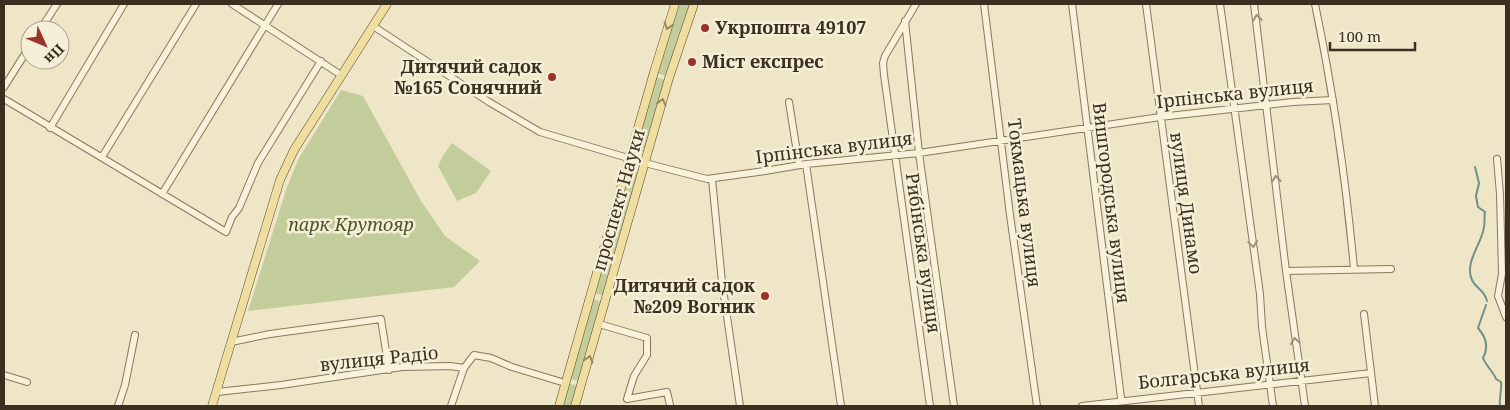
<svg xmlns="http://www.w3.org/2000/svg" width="1510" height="410" viewBox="0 0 1510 410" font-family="'Noto Serif',serif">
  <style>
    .green { fill: #c3cd9b }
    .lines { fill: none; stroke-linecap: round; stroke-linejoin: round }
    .stream { stroke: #6f918b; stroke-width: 2 }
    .minor-casing { stroke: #8a785d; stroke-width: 8 }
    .major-casing { stroke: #584630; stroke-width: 9 }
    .minor { stroke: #f9f2db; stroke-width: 6 }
    .major { stroke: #f0dea1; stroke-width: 8 }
    .oneway { stroke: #9a907e }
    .oneway2 { stroke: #968660 }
    .poi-dot { fill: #99342d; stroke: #f6efd7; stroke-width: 2 }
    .labels { text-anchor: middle; stroke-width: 5; stroke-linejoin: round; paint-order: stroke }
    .poi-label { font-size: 18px; font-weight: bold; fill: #3b2f20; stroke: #f6efd7; text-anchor: start }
    .street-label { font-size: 18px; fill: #3b2f20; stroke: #f6efd7 }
    .park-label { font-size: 18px; font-style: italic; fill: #475727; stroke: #f6efd7 }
  </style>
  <rect width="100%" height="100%" fill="#eee6c7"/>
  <path class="green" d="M679,4H691L681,29L666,76L657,73Z
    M656,77L665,80L645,152L635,150Z
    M341,90L363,96L421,201L445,236L480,261L454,287L248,311L287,187L299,158Z
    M452,143L491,171L476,193L457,201L438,166L444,154Z
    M629,170L639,173L604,296L594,293Z
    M593,299L602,302L579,381L570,379Z
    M569,383L578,386L572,406H562Z"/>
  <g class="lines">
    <path class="stream" d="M1475,167L1479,183L1476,196L1478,207L1485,212C1484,218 1485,222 1484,227C1482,244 1464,262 1472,280C1476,289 1484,289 1487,301
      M1486,305L1478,328C1486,337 1489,347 1483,358C1486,366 1493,371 1496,379L1501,382C1502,390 1499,397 1500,406"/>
    <defs>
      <path id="minor" d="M232,4L341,75
        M916,4L885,56L883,63L884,75L930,406
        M984,4L1010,215L1037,406
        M1072,4L1122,406
        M1146,4L1199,406
        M1220,4L1260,294L1262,327L1273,406
        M1254,4L1286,271L1305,406
        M1315,4C1333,91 1346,180 1354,269
        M905,21L919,153L954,406
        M373,26L489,102L540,132L645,163L707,179L765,171L806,164L919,153L1160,117L1293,102L1333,100
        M40,30L57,4
        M4,87L30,46
        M4,99L226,232L232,217L239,208L258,163L321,61
        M789,102L799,165
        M50,128L124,4
        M102,157L196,4
        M1497,159L1500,194L1502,274L1498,296L1506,317
        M806,164L841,406
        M712,179L722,282L740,406
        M162,194L278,4
        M1286,271L1391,269
        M1364,314L1375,406
        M599,324L647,338V355L634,376L627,399L667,392L670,405
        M231,342L270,334L381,319L389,370
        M4,375L27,382
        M217,392L281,385L402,367L450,366L464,368L474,355L491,358L512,367L565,383
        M118,406L125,385L135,335
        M451,406L464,368
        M1082,406L1371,373"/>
      <path id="major" d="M212,406L280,180L294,150L387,4
        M559,406L654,72L675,4
        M575,406L669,78L694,4"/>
    </defs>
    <use href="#minor" class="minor-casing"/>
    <use href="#major" class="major-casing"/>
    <use href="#minor" class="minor"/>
    <use href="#major" class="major"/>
  </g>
  <defs><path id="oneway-chevron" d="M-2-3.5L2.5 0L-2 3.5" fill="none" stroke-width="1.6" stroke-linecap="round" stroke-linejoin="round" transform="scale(1.25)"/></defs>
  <g class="oneway">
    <use href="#oneway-chevron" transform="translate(1257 18) rotate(-98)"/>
    <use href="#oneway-chevron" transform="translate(1276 179) rotate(-96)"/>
    <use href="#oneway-chevron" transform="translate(1253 244) rotate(82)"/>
    <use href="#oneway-chevron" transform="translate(1295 341) rotate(-98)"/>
  </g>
  <g class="oneway2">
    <use href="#oneway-chevron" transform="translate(668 26) rotate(107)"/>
    <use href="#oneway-chevron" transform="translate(662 102) rotate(-74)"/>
    <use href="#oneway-chevron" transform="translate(589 359) rotate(-74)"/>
  </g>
  <g class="poi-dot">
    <circle cx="705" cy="28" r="5"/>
    <circle cx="692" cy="62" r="5"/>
    <circle cx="552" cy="77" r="5"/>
    <circle cx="765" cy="296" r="5"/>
  </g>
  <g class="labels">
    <g class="poi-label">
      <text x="715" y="34">Укрпошта 49107</text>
      <text x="702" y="68">Міст експрес</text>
      <text x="542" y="73" text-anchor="end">Дитячий садок<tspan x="542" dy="21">№165 Сонячний</tspan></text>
      <text x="755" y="292" text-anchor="end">Дитячий садок<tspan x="755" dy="21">№209 Вогник</tspan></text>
    </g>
    <g class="street-label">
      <text transform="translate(1235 94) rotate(-6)" y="6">Ірпінська вулиця</text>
      <text transform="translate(834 148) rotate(-7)" y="6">Ірпінська вулиця</text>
      <text transform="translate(619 200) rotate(-74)" y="6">проспект Науки</text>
      <text transform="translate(1024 203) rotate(83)" y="6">Токмацька вулиця</text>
      <text transform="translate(1111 203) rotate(83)" y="6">Вишгородська вулиця</text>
      <text transform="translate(1186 203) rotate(82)" y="6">вулиця Динамо</text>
      <text transform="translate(923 253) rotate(82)" y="6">Рибінська вулиця</text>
      <text transform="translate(379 359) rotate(-6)" y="6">вулиця Радіо</text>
      <text transform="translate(1224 374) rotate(-6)" y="6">Болгарська вулиця</text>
    </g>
    <g class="park-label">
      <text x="351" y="231">парк Крутояр</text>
    </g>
  </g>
  <rect width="1510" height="410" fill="none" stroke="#3b2f20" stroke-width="10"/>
  <g transform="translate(45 45) rotate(134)"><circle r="24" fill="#f6efd7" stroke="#aba28e"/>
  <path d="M0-4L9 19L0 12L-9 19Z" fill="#99342d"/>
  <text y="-8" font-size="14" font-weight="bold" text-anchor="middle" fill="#3b2f20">Пн</text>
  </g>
  <path d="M1330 42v8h85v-8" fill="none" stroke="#3b2f20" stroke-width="2.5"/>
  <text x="1338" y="42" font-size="15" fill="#3b2f20" stroke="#f6efd7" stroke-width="4" paint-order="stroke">100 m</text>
</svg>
